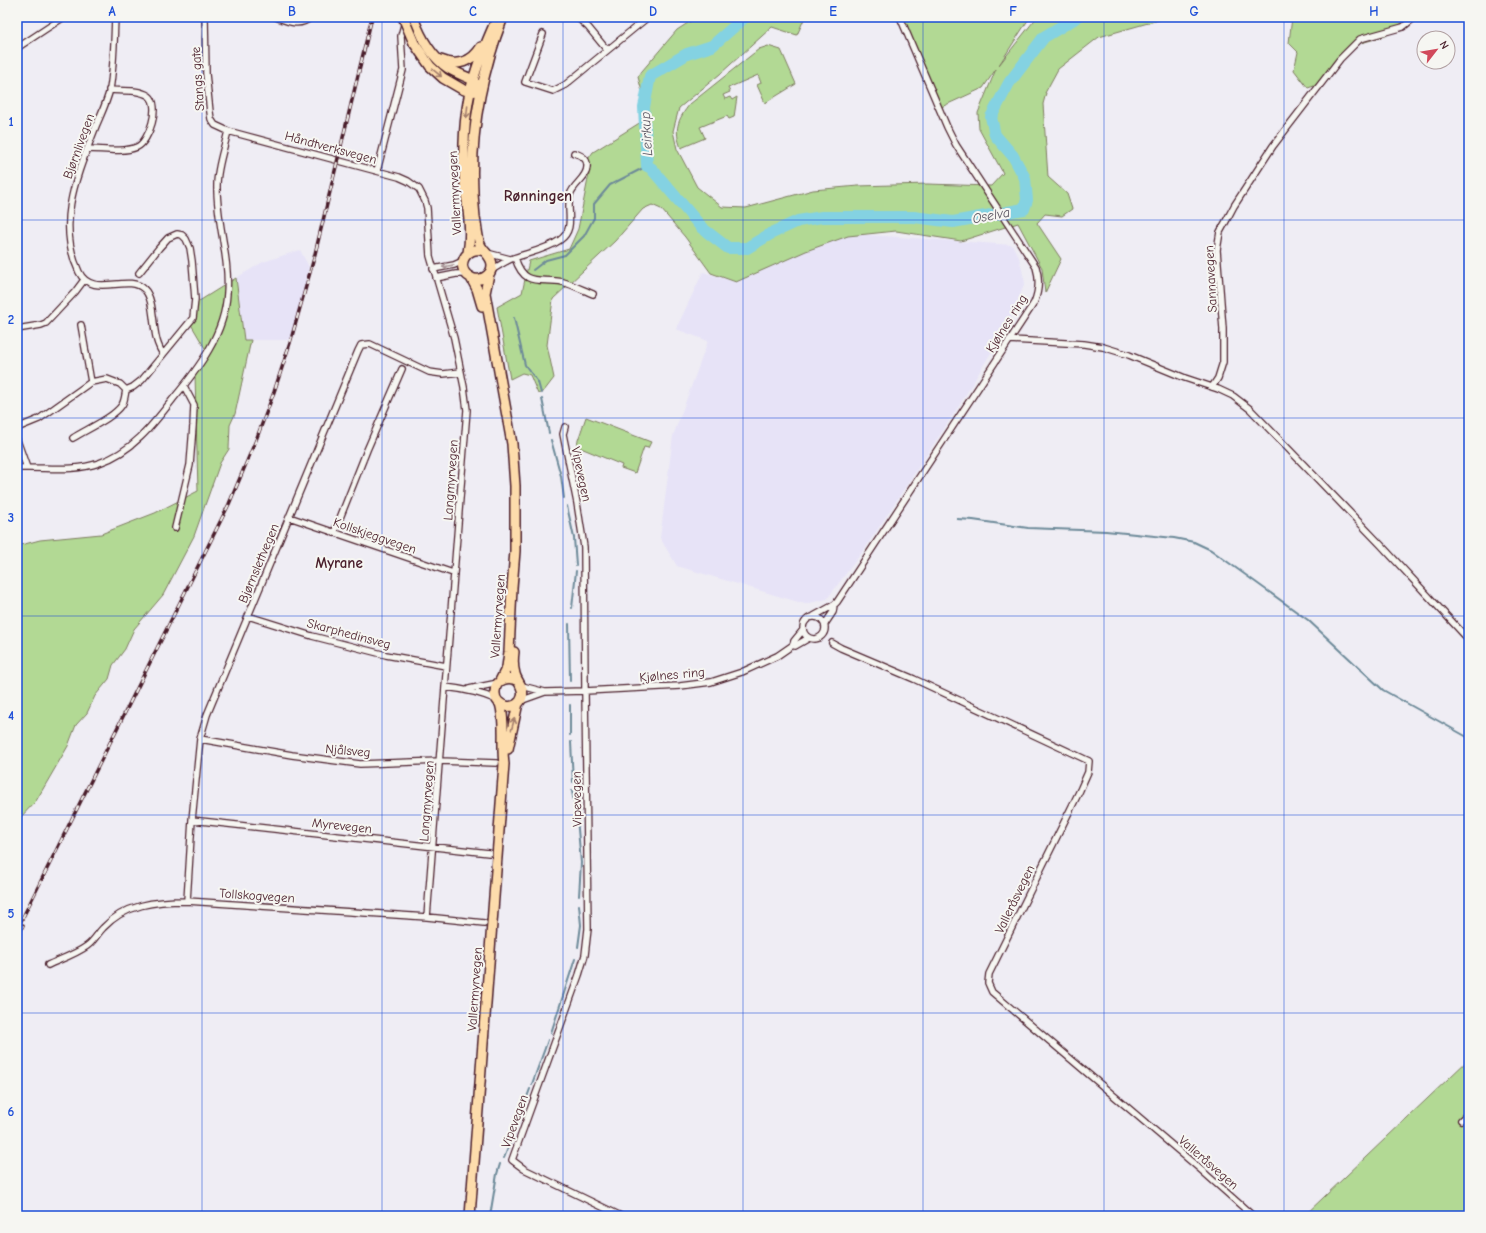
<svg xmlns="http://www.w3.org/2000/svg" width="1486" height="1233" viewBox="0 0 1486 1233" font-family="'Comic Neue',sans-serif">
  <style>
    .built { fill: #e7e3f7 }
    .green { fill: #b2d994; stroke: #7e7c60 }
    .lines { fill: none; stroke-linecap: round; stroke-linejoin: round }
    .stream { stroke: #6d8a99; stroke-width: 2 }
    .river { stroke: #84d2e2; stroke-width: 12 }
    .street-casing { stroke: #4a1f2b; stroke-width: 8 }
    .primary-casing { stroke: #4a1f2b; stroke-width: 12 }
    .street { stroke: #f6f6f2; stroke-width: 5.5 }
    .primary { stroke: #fddcac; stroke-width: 9 }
    .rail-casing { stroke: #4a1f2b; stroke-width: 3.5 }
    .rail { stroke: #f6f6f2; stroke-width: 2; stroke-dasharray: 6; stroke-linecap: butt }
    .primary-bridge-casing { stroke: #4a1f2b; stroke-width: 12; stroke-linecap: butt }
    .primary-bridge { stroke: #fddcac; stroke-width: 9 }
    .oneway { stroke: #a47e6c }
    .oneway2 { stroke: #a99598 }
    .grid { fill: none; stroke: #1d4ed8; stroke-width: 1; stroke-opacity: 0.55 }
    .labels { text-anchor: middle; stroke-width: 4; stroke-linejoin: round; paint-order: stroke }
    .street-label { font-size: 13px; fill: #4a1f2b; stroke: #f6f6f2 }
    .water-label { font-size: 14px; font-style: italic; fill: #5b5562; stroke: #f6f6f2 }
    .quarter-label { font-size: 15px; font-weight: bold; fill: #4a1f2b; stroke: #f6f6f2 }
    .neatline { fill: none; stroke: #1d4ed8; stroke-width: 1.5 }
    .grid-label { font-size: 13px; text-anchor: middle; font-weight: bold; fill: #1d4ed8 }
  </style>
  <rect width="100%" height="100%" fill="#efedf4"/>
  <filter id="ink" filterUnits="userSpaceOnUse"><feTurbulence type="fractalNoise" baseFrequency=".025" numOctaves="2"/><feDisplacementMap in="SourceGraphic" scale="8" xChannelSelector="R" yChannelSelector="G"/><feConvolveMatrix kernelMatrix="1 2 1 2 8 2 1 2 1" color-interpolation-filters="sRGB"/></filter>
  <g filter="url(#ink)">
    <path class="built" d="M841,233L1012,245L1019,257L1025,283L1007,326L959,406L866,547L827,599L805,604L677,566L660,538L673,436L708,341L676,329L703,272L733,281Z
      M300,250L309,267L294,337L287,340H244L236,278L263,262Z"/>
    <path class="green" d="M697,17H805L797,35L772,27L720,74L679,108L673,131L677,149L697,187L722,207L746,208L813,190L858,186L927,184L991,186L1003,173L979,129L978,113L996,69L983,88L939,108L900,17H1030L999,65L1037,17H1169L1099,37L1058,69L1045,93H1046L1043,104L1048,177L1067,194L1072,209L1062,216L1045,214L1037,223L1061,259L1045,293L1042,268L1018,223L961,241L896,231L848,236L806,251L736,282L711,273L685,237L661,209L652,205L643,209L615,241L553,299L547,345L554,378L544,391L538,394L530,375L522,373L510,379L497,307L522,293L529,261L569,249L578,229L589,174L586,162L593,152L649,117L638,77L642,71L677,30Z
      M1292,17H1406L1405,20L1386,36L1361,43L1347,55L1323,83L1308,88L1294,70L1298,52L1289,43Z
      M768,46L781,50L796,84L765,103L757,85L761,83L758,75L728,88L730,92L723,95L725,99L730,97L732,100L737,97L734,117L729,119L727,116L700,127L705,138L681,148C674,130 677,120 690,104L759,49Z
      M236,278L244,340H251L235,414L230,425L229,449L220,463L194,536L163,595L134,629L125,649L113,665L109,679L95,696L87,713L76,725L68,746L36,801L17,821V546L40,540L101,534L155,513L198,491L195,375L209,355L189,321L196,303Z
      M586,417L651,442L648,448L644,447L635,473L621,468L622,465L576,446Z
      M1469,1059V1216H1304Z"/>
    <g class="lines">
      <path class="stream" d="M533,270L546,260L565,255L584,236L594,218V204L610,185L647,166
        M514,318L525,365L538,382L541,393
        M542,399L549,433
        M551,440L561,476L564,498
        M567,506L574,538L576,565
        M957,519L973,520L1028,528L1106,531L1174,538L1194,542L1211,550L1308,620L1383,690L1469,738
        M572,608L576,571
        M569,624L570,681
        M570,735V705
        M571,742L573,782
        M572,791L577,818L581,863L579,896
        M578,947L581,925L579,905
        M551,1033L575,959
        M532,1084L548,1040
        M514,1132L530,1089
        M504,1158L512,1138
        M490,1216L497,1174L500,1164"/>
      <path class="river" d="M745,17L712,46L687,54L650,76L644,107L647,166L651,168L702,228L728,248H747L772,233L798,221L822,217H914L953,222L1024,209L1027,200L1025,178L1013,156L995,135L991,117L1009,83L1044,37L1077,17"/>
      <defs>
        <path id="street" d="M115,17C114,41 114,66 110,89C107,102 101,114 96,126C78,173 55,222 79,272C92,299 128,273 144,289C155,299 152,329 158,344C159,347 161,351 163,354
          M205,17L206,74L210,112L211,119L215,125L228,131L399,177L408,181L419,189L425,201L427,208L430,256L454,338L464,387L467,410L445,687C463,689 480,692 497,700
          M276,17C289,22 300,27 311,17
          M577,17L588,27L607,50
          M543,34L525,82L553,91L565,85L648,17
          M17,48L64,17
          M88,149C103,149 122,153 137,147C149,142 161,105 149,96C138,89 121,91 109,90
          M377,171L403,70L401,36L405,21
          M487,253L510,259
          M515,258C525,289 541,277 563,282C573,285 583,290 593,294
          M433,269L454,265L463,261
          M490,271C495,268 506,261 511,259C527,253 546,250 560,240C576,229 566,211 570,195C573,184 587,178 587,167C588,158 581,155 574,153
          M436,278L456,274H465
          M81,325L91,382
          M17,329L41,325L46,323L75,292L84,280
          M1009,340L1084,344L1103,347L1129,355L1185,378L1218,389L1233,396L1250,409L1381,545L1469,640
          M1212,387L1218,378L1223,362V329L1217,250L1220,232L1225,223L1234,206L1273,146L1340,59L1360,39L1403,27L1415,17
          M126,390L133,387L142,380L193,318L195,299L192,261L190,248L186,239L182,235L177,234L168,238L159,248L139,273
          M565,427L563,434L564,439L577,503L584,547L585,691L588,929L585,955L579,975L512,1160L524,1169L621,1216
          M17,428L39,419L91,382L107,379L120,384L126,390C125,394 125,400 122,405C113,418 87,429 73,438
          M17,440L27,468
          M20,468C46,467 73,472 99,463C132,452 152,426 173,399C198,369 225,334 227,293C230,257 216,221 217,185C217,167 224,149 228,131
          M289,517L453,573
          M175,528L190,465L193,426L194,405L184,386
          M334,533L367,450L402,369
          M248,616L312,636L386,655L446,666
          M814,616L834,605L837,602L1034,303C1039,291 1040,280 1036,267L956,145L947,127L900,17
          M803 628a11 11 0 1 1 22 0a11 11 0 1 1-22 0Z
          M825,624L833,612L834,605
          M832,643L841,648L914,679L1089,761L1088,772L1080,790L989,974L988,983L992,992L1200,1169L1253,1216
          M793,645L794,641L803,630
          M522,686L545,692L585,691L680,686L711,682L742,672L777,656L793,645L795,646L809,638
          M469,689L498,683
          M520,701L545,692
          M200,739L292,755L360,764L440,761L496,763
          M192,820L489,853
          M187,901L192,820L200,739L207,715L358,351L361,345L370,344L429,372L443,374L461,372
          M427,917L445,687
          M48,965C61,959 76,954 87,946C94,941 97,934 103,928C125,904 156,901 187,901L427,917L484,923
          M1461,1120L1469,1113"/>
        <path id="primary" d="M413,17C420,36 430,56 448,68C456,73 465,76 473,80L476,84
          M414,43L430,66L443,78L462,89L470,92L476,91
          M441,60C457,67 472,62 481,47
          M484,251C466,244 454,268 470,277C479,283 492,276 492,265C492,256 483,252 480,244C477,236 477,226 475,217C467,148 478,82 503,17
          M468,253C473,226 465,198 464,171C463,139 465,104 475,74C480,57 487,41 494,25
          M489,274L485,293L512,444L515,486V551L512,588L509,652L507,667L500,681
          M471,278L477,289L482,306
          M514,652C513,659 513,667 515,674C517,682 525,688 522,697C518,712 494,708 495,692C495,679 509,676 518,681
          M508,749L518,703
          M470,1216L504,764C501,743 506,724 500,703"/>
      </defs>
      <use href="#street" class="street-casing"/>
      <use href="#primary" class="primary-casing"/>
      <use href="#street" class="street"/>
      <use href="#primary" class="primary"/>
      <defs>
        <path id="rail" d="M17,929L229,504L256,440L274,392L290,343L314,258L372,17
          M17,939L23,925"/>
      </defs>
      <use href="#rail" class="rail-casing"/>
      <use href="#rail" class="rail"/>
      <defs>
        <path id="primary-bridge" d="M403,17L414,43"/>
      </defs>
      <use href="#primary-bridge" class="primary-bridge-casing"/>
      <use href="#primary-bridge" class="primary-bridge"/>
    </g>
    <defs><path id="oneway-shaft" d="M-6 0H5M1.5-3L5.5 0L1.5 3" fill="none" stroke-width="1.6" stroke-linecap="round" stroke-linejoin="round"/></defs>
    <g class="oneway">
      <use href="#oneway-shaft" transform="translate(437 73) rotate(40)"/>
      <use href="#oneway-shaft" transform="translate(467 112) rotate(96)"/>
      <use href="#oneway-shaft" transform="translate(513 724) rotate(-75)"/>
    </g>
    <use class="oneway2" href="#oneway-shaft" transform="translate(448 266) rotate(169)"/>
  </g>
  <path class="grid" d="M202,17V1216M382,17V1216M563,17V1216M743,17V1216M923,17V1216M1104,17V1216M1284,17V1216M17,220H1469M17,418H1469M17,616H1469M17,815H1469M17,1013H1469"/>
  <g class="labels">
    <g class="street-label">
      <text transform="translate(197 79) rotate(-94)" y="5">Stangs gate</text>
      <text transform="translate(78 146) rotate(-70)" y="5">Bjørnlivegen</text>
      <text transform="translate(331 147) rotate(15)" y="5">Håndtverksvegen</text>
      <text transform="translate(454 193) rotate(-93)" y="5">Vallermyrvegen</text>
      <text transform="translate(1210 279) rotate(-93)" y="5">Sannavegen</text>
      <text transform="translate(1006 323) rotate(-58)" y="5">Kjølnes ring</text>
      <text transform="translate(582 474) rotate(78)" y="5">Vipevegen</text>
      <text transform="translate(450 480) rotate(-86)" y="5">Langmyrvegen</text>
      <text transform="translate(375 535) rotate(19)" y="5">Kollskjeggvegen</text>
      <text transform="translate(258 563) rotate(-67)" y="5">Bjørnslettvegen</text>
      <text transform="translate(497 616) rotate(-86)" y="5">Vallermyrvegen</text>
      <text transform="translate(349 633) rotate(15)" y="5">Skarphedinsveg</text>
      <text transform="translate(672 674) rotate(-5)" y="5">Kjølnes ring</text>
      <text transform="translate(348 750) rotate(5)" y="5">Njålsveg</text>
      <text transform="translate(576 799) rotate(-91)" y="5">Vipevegen</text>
      <text transform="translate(426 801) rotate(-86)" y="5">Langmyrvegen</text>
      <text transform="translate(342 825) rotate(6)" y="5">Myrevegen</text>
      <text transform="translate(257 895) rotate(4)" y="5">Tollskogvegen</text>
      <text transform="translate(1014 899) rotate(-64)" y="5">Valleråsvegen</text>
      <text transform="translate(474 989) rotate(-86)" y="5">Vallermyrvegen</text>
      <text transform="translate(514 1121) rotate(-70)" y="5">Vipevegen</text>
      <text transform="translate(1209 1162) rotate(41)" y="5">Valleråsvegen</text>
    </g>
    <g class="water-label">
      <text transform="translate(646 134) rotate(-93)" y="5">Leirkup</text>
      <text transform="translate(991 215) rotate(-11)" y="5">Oselva</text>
    </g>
    <g class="quarter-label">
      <text x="538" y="201">Rønningen</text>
      <text x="339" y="568">Myrane</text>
    </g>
  </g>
  <rect width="1486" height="1233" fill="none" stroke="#f6f6f2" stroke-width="44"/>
  <g transform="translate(1436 50) rotate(59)"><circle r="19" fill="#f6f6f2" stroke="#b1a0a2"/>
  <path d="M0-3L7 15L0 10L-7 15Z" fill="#d1495b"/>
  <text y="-6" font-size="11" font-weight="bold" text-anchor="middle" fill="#4a1f2b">N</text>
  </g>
  <rect x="22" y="22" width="1442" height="1189" class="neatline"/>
  <g class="grid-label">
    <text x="112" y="16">A</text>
    <text x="292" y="16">B</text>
    <text x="473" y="16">C</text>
    <text x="653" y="16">D</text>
    <text x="833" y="16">E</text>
    <text x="1013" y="16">F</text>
    <text x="1194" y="16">G</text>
    <text x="1374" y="16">H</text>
    <text x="11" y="126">1</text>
    <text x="11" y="324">2</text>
    <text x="11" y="522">3</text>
    <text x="11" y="720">4</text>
    <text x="11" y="918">5</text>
    <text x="11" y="1116">6</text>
  </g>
</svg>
